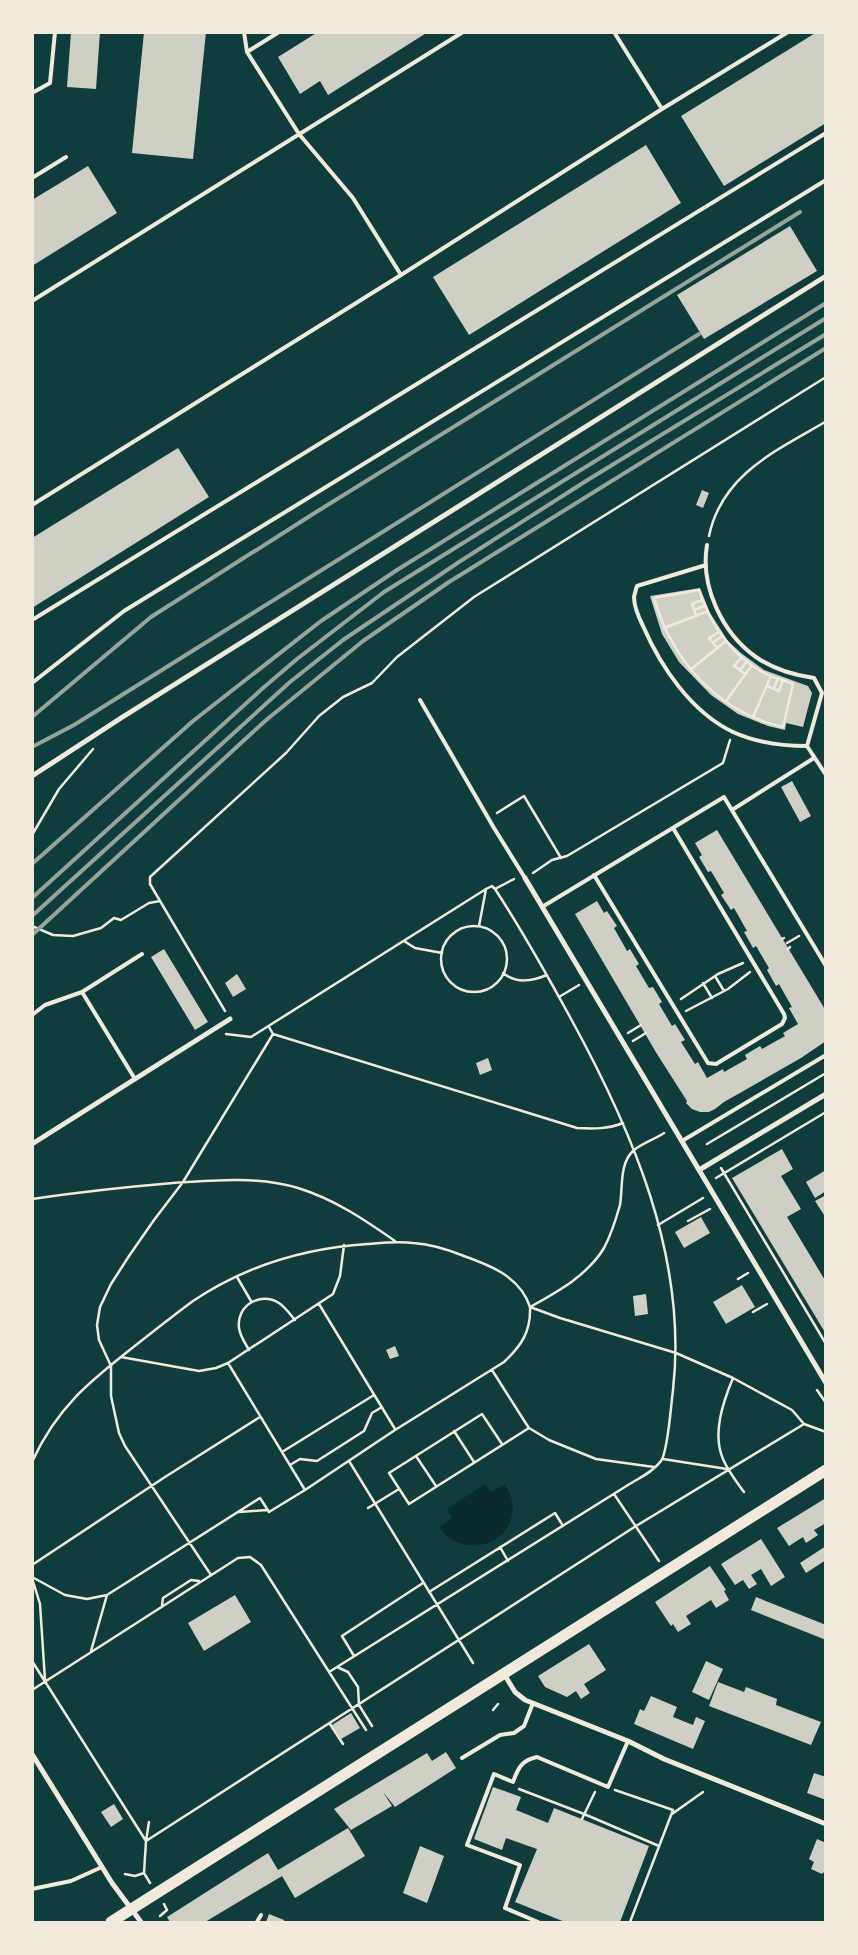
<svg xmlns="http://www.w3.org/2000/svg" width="858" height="1955" viewBox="0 0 858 1955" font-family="Ubuntu,sans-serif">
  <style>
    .water { fill: #0a2a2b }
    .building { fill: #cfcfc3 }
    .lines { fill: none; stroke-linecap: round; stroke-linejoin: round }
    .path { stroke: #f1e9da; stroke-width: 2.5 }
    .service { stroke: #f1e9da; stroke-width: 4 }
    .minor { stroke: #f1e9da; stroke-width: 5 }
    .primary { stroke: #f1e9da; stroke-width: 11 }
    .rail { stroke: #97a49c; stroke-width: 4 }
  </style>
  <rect width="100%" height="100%" fill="#0f3d3e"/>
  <path class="water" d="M485,1484L491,1492L505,1484C507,1489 511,1495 512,1501C519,1544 463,1562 439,1527L452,1518L447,1509Z"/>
  <path class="building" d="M71,32H100L96,89L67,87Z
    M144,32H206L193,159L132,153Z
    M318,32H428L328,95L320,81L300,94L278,57Z
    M817,32H826V123L724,186L681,116Z
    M646,145L681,203L469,335L433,277Z
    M88,166L117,213L32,266V200Z
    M790,226L817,271L704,339L677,295Z
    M178,448L209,497L32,608V538Z
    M702,490L709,493L703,508L696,505Z
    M700,588L710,613L728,641L741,653L764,670L808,686L812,693L803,727L786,723L785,730L768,726L738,714L711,695L679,662L662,634L650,596Z
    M792,781L811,816L800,822L781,787Z
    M717,830L823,1006L826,1012V1041L801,1058L724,1102L715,1109L709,1112H700L692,1109L686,1103L687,1101L657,1054L575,914L597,901L604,913L607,911L617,926L614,928L627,951L630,949L639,964L636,966L649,988L653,987L662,1002L659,1004L672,1026L675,1024L685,1040L681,1042L695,1064L698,1062L707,1078L723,1069L724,1072L747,1059L745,1055L760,1046L762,1049L785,1036L783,1033L798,1024L789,1008L792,1007L779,984L776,986L767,970L769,968L756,946L753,948L744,932L747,931L734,908L731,910L721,895L724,893L711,871L708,872L699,857L702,855L695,843Z
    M164,949L208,1022L195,1030L151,957Z
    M237,974L246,989L233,997L225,983Z
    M488,1058L492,1070L480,1075L476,1063Z
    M782,1149L793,1169L781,1176L801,1209L787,1217L826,1282V1334L732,1178Z
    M826,1170V1191L815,1198L806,1182Z
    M826,1195V1218L815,1201Z
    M701,1217L710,1233L684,1248L675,1232Z
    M742,1285L755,1307L726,1324L713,1302Z
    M646,1294L648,1314L635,1316L633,1296Z
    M395,1346L399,1356L390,1359L386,1350Z
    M826,1498V1523L814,1530L818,1535L806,1543L803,1537L789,1546L777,1528Z
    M761,1539L785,1577L771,1586L761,1569L751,1575L757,1584L749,1589L743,1580L735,1585L721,1564Z
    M826,1546V1560L806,1573L800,1563Z
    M710,1566L726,1590L724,1591L729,1600L716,1608L711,1600L686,1616L691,1624L678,1632L673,1624L671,1626L655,1602Z
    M235,1595L251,1622L204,1651L188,1623Z
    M756,1597L826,1625V1640L751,1610Z
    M589,1644L606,1670L584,1684L590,1693L581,1699L576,1691L567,1697L545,1687L538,1676Z
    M706,1661L723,1669L709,1700L692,1692Z
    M718,1682L744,1692L746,1687L777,1699L776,1705L821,1722L811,1745L709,1706Z
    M651,1696L677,1707L673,1717L693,1725L696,1717L705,1721L693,1749L634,1724L640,1709L644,1711Z
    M351,1713L360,1728L341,1739L332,1725Z
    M446,1752L456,1768L395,1807L383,1792L392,1806L351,1830L334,1809L427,1753L432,1761Z
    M814,1773L826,1777V1800L807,1793Z
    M493,1787L521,1797L516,1810L548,1823L554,1808L649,1846L620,1922H565L515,1902L537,1849L506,1838L502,1850L474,1839Z
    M114,1804L123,1819L111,1827L101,1812Z
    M348,1828L365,1856L295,1898L282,1876L205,1922H170L167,1917L268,1853L278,1870Z
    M817,1839L826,1843V1870L822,1874L811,1869L814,1862L809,1859Z
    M420,1846L444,1856L427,1903L403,1893Z
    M269,1914L284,1920V1922H266Z"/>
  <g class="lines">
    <path class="path" d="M709,536C722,474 776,451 825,422
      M699,590C710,624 732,656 764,673C773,678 784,680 793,684L783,727C718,712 672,661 654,598Z
      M695,610L704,606
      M696,615L692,604L702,600
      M664,628L706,612
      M714,642L722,636
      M717,648L709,638L719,632
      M742,657L734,666L745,674
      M741,669L747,661
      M690,670L726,641
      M767,686L779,691L783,680
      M774,688L778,678
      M726,701L752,665
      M753,717L771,676
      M497,813L524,796L561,858
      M32,835L59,789L93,749
      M533,873L552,860L567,856L723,763L730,740
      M32,926L53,935L73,936L101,928L114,918L121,920L149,903L160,901
      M479,926L486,889
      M441 959a33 33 0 1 1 66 0a33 33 0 1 1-66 0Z
      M782,939L784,938
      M404,941L415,948L442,953
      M787,943L799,936
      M788,949L790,947
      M503,973C517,984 532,981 547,975
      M715,976L724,991
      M703,983L712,998
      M559,997L579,985
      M681,999L718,974L743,963
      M225,1011L150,884V877L286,753L319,716L343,697L372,683L397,657L474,597L826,377
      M686,1011L728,989L750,972
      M628,1033L641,1025
      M226,1034L251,1037L486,889L492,886L495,889L514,879
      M273,1034L577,1128C594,1129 608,1129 623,1123
      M633,1041L646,1033
      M707,1144L826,1073
      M721,1168L826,1344
      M716,1178L826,1112
      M32,1199C80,1192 125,1187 173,1183C214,1180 258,1176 298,1188C334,1199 365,1220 395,1241
      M688,1221L710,1209
      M658,1225L703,1198
      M237,1277L251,1301
      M738,1279L748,1273
      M319,1304L395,1429
      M753,1312L767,1304
      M249,1350C245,1343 240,1336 239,1328C236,1306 260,1291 279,1303C285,1307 290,1314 295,1320
      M121,1357L199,1371L216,1368L228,1363L333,1294L340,1276L344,1245
      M228,1363L305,1490
      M492,1370L525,1422L529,1428L549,1440L596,1459L654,1467
      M733,1378C723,1402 712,1434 723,1459C728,1471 736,1481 744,1492
      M817,1390L826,1403
      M454,1431L474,1462
      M502,1444L482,1414L389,1473L409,1504L529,1428
      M282,1452L374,1395
      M416,1456L436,1486
      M663,1459L727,1469
      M349,1461L473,1663
      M32,1462C57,1407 90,1381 136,1345C155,1330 174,1315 193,1301C245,1266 306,1248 368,1244C383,1243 398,1241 413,1243C430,1244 449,1250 464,1256C492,1266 520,1277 530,1307L560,1318L676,1353L733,1378L792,1410L804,1424L826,1432
      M290,1465L300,1459L317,1461L364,1431L372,1413L382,1407
      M614,1494L659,1561
      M368,1508L399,1489
      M239,1512L267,1510
      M500,1547L508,1561
      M32,1565L165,1477L260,1417
      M211,1575L125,1446L119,1433L111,1396V1366L99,1340L97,1325L100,1307L111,1284L129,1256L154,1220L183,1182L273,1034L269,1027
      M32,1577L65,1595L87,1599L107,1595L260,1498L269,1512L305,1490L395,1430L504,1362C521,1346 531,1332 530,1307C557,1292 587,1276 604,1248C611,1235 616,1219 620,1205C623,1187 619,1163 634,1150C643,1143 655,1139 664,1133
      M32,1578L40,1604L45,1680
      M429,1592L555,1513L563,1526
      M162,1605L163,1598L191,1580L199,1581
      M91,1651L107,1595
      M354,1656L342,1636L423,1583
      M32,1661L146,1841L636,1526L804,1424
      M337,1667L348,1672L358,1687L359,1705L372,1726
      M329,1672L628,1485C639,1478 653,1472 661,1461C668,1452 671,1404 673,1390C688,1258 632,1130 570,1017C546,973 522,930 495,889
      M32,1690L238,1558L250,1557L261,1565L366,1730
      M493,1710L498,1704
      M330,1724L343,1744
      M519,1789L584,1814L659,1846
      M615,1790L673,1810L630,1922
      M672,1814L703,1792
      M582,1819L595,1792
      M149,1822L146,1841L144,1873L150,1883
      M125,1874L135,1876L144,1873
      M160,1916L167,1910L164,1904"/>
    <path class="service" d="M244,32L247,52L279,32
      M614,32L662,109
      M247,52L299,134L353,198L401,275
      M32,93L50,83L55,32
      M32,178L66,157
      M32,301L463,32
      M32,505L401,275L662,109L788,32
      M707,545C700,586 722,633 756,657C773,669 793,675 814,678L822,693L807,746
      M706,565L637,586C636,589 635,593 634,597C634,606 639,618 643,626C661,667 691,712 733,732C757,743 781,746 807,746L826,775
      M32,620L826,133
      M32,683L124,611L826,180
      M420,700L494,828L525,878
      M732,810L814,758
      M594,875L708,1063L716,1064L782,1024L785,1018L784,1014L673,828
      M542,907L724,797L826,966
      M32,1015L45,1005L82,992
      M135,1079L82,992L142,954
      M682,1141L826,1055
      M462,1758L500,1735L514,1733L524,1726L533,1703
      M32,1889L71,1881L102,1867
      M257,1922L261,1915
      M538,1922L505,1908L520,1865L467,1845L494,1774L513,1782C518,1768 522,1760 537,1757L608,1787L628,1741"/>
    <path class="minor" d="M32,776L121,718L826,276
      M525,878L826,1383
      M32,1144L230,1019
      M699,1170L826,1094
      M504,1674L515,1692L525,1700L628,1741L664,1759L826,1824
      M32,1754L112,1883L141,1922"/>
    <path class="primary" d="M111,1922L826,1470"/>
    <path class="rail" d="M32,717L151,617L313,514L800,212
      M32,747L74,725L699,334
      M32,864L193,721L321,621L397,570L826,303
      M32,898L263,688L297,659L384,592L826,318
      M32,916L290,682L343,640L459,562L586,481L826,334
      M32,935L265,721L363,641L449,582L826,348"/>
  </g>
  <rect width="858" height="1955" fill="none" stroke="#f1e9da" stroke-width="68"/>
</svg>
